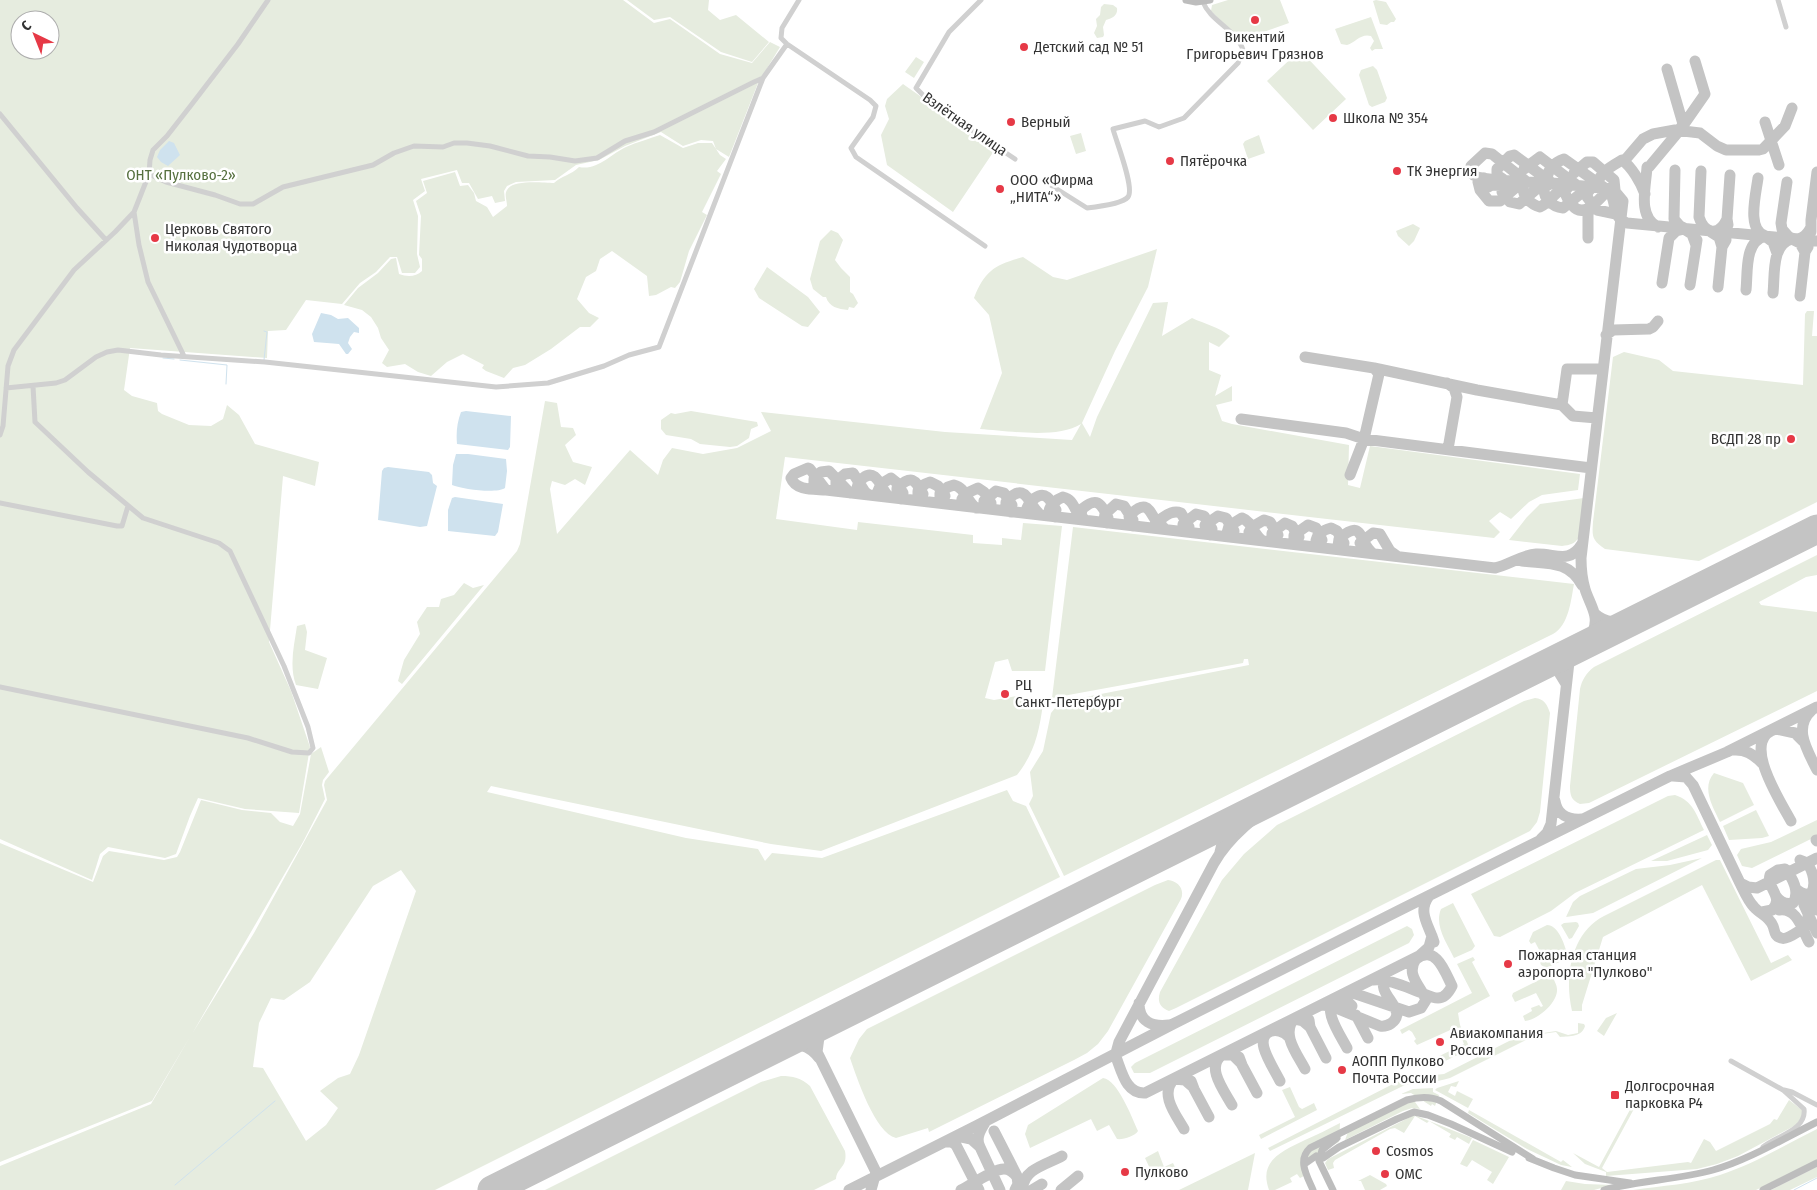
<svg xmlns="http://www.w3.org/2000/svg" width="1817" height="1190" viewBox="0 0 1817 1190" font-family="'Fira Sans Condensed',sans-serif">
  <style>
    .green { fill: #e6ecdf; fill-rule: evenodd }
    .water { fill: #cfe2ee }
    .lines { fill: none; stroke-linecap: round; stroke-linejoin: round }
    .stream { stroke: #cfe2ee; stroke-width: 1 }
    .taxiway { stroke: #c4c4c4; stroke-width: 11 }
    .runway { stroke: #c4c4c4; stroke-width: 29 }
    .street { stroke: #d0d0d0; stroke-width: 5 }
    .secondary { stroke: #bdbdbd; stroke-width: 7 }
    .poi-dot { fill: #e63946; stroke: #fff; stroke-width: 2 }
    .labels { text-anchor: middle; stroke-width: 5; stroke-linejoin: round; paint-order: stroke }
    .poi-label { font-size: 15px; fill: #333; stroke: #fff; text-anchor: start }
    .street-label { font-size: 15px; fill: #333; stroke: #fff }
    .park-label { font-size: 15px; fill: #56703f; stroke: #fff }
  </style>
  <rect width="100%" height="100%" fill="#fff"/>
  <path class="green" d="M0,0H623L654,23L670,19L720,54L752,63L770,42L780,47L758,83L729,157L716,149L713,141L701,140L683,146L661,132L625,146L599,160L576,165L555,180L516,182L507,186L504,191L505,201L495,203L492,196L478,199L469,183H462L457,170L421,179L425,191L413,200L418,216L417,254L420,267L415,273H402L397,257H390L376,272L360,283L342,304L306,300L286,330L268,331L267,358L130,348L124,390L132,396L157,403L158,411L162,414L189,425L211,426L223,419L227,405L239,415L255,444L319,462L315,486L283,476L269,642L291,691L310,747L299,813L245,809L198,798L190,816L176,854L165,858L108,847L100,854L92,880L0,839ZM20,20H50V50H20Z
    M627,0H709L708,10L720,20L736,15L769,42L752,62L721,52L670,17L654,20Z
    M1228,0H1280L1289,23L1241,40L1211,11L1212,5Z
    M1376,0L1386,2L1396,19L1394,22H1391L1387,25L1380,24L1373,1Z
    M1104,4L1113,5L1117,8C1118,15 1113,18 1106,20L1103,27L1104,35L1103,37L1097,38L1094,33L1097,26L1096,19L1100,15L1101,7Z
    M1371,17L1383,49H1375L1372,51L1370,48L1374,41L1371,36C1361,33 1356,42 1347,45L1341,44L1335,29Z
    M1300,50L1346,99L1313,130L1267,81Z
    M916,57L924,62L914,78L905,72Z
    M1373,66L1377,70L1387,98L1385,102L1372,107L1369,105L1359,75L1361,70Z
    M903,84L920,96L932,108L994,151L953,212L887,165L881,135L889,119L885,106L887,99Z
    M1081,133L1086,151L1076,154L1070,136Z
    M660,135L683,148L698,143H712L720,155L726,159L717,171L721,174L702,212L707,215L689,251L680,282L675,288L671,287L656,295L649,296L647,276L612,251L600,259L596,271L586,277L577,299L589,313L599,318L590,327H580L551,349L525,365L513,368L504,378L486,371L482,368L484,365L463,354L447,362L431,376L418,372L405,364L387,367L382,363L389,350L381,338L378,328L371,317L362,310L344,305L358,288L378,273L391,259L396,258L399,274C407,277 416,277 422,271V259L419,255L421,216L416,201L427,193L423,181L455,172L460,186L468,185L474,193L476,201L487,207L493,217L507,206C507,200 504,195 507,190C513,179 543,183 554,183C561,176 571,175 579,167C597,171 611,154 626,147C637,142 649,139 660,135Z
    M1259,135L1265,153L1248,159L1243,144L1245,141Z
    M1413,224L1420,228L1414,241L1409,246L1398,236L1396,231Z
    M831,230L838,233L843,240L835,260L841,268L850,277V292L853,294L858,303L854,308L849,307L848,310C838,309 829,307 826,297H823L813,289L810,279L820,241Z
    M1157,249L1148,287L1115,351L1082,423L1090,437L1097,417L1153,303L1168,302L1162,336L1192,318C1205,324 1219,327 1230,336L1219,347L1209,342V370L1221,375L1215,396L1232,386V401L1216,405L1222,421L1232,424L1349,445L1348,485L1360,488L1370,446L1580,474L1578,490L1542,495L1529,502L1511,519L1500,512L1489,521L1500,532L1494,538L785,457L776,519L857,530L858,522L973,535V543L1002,545V538L1021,540L1023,523L1062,526L1045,671H1012L1008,659L995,662L985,698L994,700L1017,696L1032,706L1043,704C1039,732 1035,752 1017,775L821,851L771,844L491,786L487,792L686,838L758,849L765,861L772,853L822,858L1007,790L1013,801L1026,806L1060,877L435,1190H0V1166L151,1104L191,1035L152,1101L0,1162V843L93,882L103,856L109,851L164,860L177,857L180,852L201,800L242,810L271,813L280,822L293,826L300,814L311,754L321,747L329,772L323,780L322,785L325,799L303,842L192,1034L254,933L327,800L324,785L325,781L517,551L520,544L545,401L557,403L561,427L573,428L576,435L565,445L573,462L592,467L585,485L575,479L565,485L552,481L550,489L557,534L630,450L658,475L663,460L672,448L703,454L737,448L771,431L761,412L945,432L1072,440L1081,424C1058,439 1008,431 980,429L1002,373L989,315L974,298C985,270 995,265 1023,257L1053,277L1067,280ZM401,870L416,891L359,1055L350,1074L338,1078L320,1091L338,1108L326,1125L306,1141L263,1068L253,1067L259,1023L271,998L284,1000L310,982L373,886Z
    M767,267L808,297L820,312L808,327L802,326L759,298L754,289Z
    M1807,311H1814L1812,336H1817V502L1699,561L1605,549C1592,540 1592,537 1593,522L1613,357L1624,352L1659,360L1673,371L1803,385L1805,314Z
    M691,411L757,422L758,426L751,429L749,438L737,446L730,447L700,444L691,439L666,435L661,429V420L671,413L675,414Z
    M1584,498L1579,537C1575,544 1570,545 1562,546L1509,540L1527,517L1540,504Z
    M1073,527L1574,584C1571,600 1569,625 1553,634L1064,876L1029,804L1033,796L1030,772L1043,751L1051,713L1060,702L1249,665L1248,659H1244L1243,663L1052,698Z
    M1817,555V575L1806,577L1759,602L1761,605L1817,612V691L1589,803L1580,804C1571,800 1570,795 1570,786L1580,689C1582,680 1586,673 1594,667Z
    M464,583L473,588L484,585L402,684L398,681L404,660L420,634L417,622L427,607H439L441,599L454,595Z
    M305,624L307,632L305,650L327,658L318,689L296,685C289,666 294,646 297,626Z
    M1535,698C1544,699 1547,704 1550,713L1540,812L1537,822L1530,831L1176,1008L1169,1011C1160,1007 1157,1002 1160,992L1222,880L1244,854L1277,825L1524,701Z
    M1714,773L1743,783L1754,805L1720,822C1713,807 1701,788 1714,773Z
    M1675,795C1693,801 1696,814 1704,830L1575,893L1551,911L1500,937L1494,936L1471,894L1668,796Z
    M1756,810L1769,836L1762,838L1729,840L1723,826Z
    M1817,820V836L1752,868L1742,866L1737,855L1741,849L1771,842Z
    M1707,835L1712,845L1708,850L1667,861H1651Z
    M1702,858L1593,913L1566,917L1573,902L1580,896L1636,869L1670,865Z
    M1716,860H1720L1771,963L1788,955L1792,960L1751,981L1702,885L1603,937L1582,1005V1011H1572C1564,977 1571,933 1604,916Z
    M1168,880C1178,881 1185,889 1181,899L1108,1031L1098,1044L1087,1053L1074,1060L929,1132L928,1128L896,1138C875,1133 857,1078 850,1058L859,1039L867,1029L1155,885Z
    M1453,903L1475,946L1472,950L1454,958C1447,943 1434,926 1441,909Z
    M1576,922L1578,923L1579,926L1572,938L1569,939L1561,925L1564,923Z
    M1547,925C1558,925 1564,943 1567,953L1564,960L1546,968L1541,965L1540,962L1544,959L1535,942L1531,944L1529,941L1533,932Z
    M1407,926L1412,929L1414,935L1409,943L1150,1073H1134L1131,1067L1135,1063Z
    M1473,957L1475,960L1472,962L1490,996L1458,1013L1460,1025L1470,1049L1439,1064L1424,1068L1421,1065L1425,1063L1464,1044L1457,1027L1417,1045L1414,1041L1416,1039L1412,1032L1409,1030L1402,1034L1400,1030L1472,993L1457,964Z
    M1547,976L1553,977C1554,981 1557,985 1557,989C1558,1003 1537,1020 1525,1021L1523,1016L1532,1011L1531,1008L1539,1005L1541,1007L1543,1006L1536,993L1515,1002L1512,996L1513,993Z
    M1617,1013L1604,1036L1597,1031L1606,1018Z
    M1578,1023L1584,1024L1585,1026C1582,1037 1570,1036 1560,1037L1556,1032L1528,1036L1526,1040L1450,1078C1435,1083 1420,1081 1405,1085L1270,1151L1268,1148L1391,1085L1407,1078L1444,1074L1517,1037L1556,1031L1568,1035L1578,1033Z
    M781,1076C793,1076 801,1078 810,1086L845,1151C848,1168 837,1167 836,1179L814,1190H545L761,1082Z
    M1103,1078C1118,1080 1132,1118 1138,1131C1135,1136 1123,1140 1117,1139L1109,1125L1097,1131L1091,1119L1030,1148L1025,1134L1028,1125Z
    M1459,1081L1456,1087L1451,1086L1448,1092L1455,1096L1457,1091L1473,1099L1468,1108L1435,1090L1437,1088Z
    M1290,1087L1299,1107L1302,1109L1314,1103L1317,1110L1261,1139L1259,1135L1295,1117L1282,1090Z
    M1433,1088V1092L1439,1095L1435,1106L1432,1104L1431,1106L1411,1093L1401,1094L1413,1089Z
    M1789,1100L1802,1110L1803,1115L1796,1125L1738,1156L1717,1164L1697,1169L1606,1176V1172L1585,1164L1573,1153L1599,1167L1632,1106L1635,1107L1602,1168L1607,1172L1688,1162L1691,1163L1704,1139L1710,1142L1716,1151L1770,1124L1774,1119L1777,1120Z
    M1412,1101L1415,1102L1420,1109L1412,1108L1403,1111L1345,1140L1348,1132Z
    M1469,1110L1561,1162L1563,1160L1572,1167L1561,1165L1527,1149L1468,1113Z
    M1414,1115L1472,1138L1469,1144L1457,1137L1455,1140L1449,1137L1451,1134L1429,1121L1427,1123L1415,1116L1404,1133L1395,1128L1390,1129L1335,1160L1333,1163L1334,1168L1328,1170L1325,1163L1328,1159Z
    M1340,1123L1339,1142L1309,1158L1304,1176L1300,1178L1297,1174L1290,1178L1292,1182L1275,1190H1269C1258,1160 1283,1151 1305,1140C1317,1135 1328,1129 1340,1123Z
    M1817,1129V1160L1756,1190H1633C1661,1186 1693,1184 1720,1175C1754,1164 1785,1145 1817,1129Z
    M1473,1140L1509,1157L1493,1184L1487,1180L1492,1172L1472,1160L1467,1167L1460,1164Z
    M1158,1151L1164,1167L1173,1163L1176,1169L1166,1174L1167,1177L1161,1179L1158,1175H1153L1145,1158Z
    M1255,1153L1248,1190H1179Z
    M1817,1167V1177L1790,1190H1771Z
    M1370,1175L1386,1184L1387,1186L1380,1190H1365L1361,1181H1358Z
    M1566,1181L1585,1184L1612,1185L1594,1190H1561Z"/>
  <path class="water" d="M169,141L174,143L180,155L168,166L161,162L157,157L160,150Z
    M321,313L331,315L338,319L348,318L359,328V333L354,332L350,337L348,343L352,349L348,354H346L339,344C331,343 323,343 314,342L312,334Z
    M466,411L511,416L510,447L508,450L457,444C456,432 457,423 461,412Z
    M456,454H468L506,459L507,471L505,488C496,494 462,489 452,485L453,465Z
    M388,467L429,472L432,475L433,483L437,486L427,526L420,527L378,520L382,471L384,468Z
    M455,497L503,504L498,532L495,536L448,531V510L452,498Z"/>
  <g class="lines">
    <path class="stream" d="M264,331L267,332L264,360
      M163,358L174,359
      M180,360L227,365L226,384
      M175,1185L275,1101
      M1794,1190L1817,1178"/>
    <path class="taxiway" d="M1765,122L1779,165
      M1682,127L1705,94L1695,61
      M1485,153L1492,154L1527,182C1518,181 1477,180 1472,174C1471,171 1471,169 1471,166Z
      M1625,160L1643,139L1653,134L1675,130L1700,133L1717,146L1726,150H1759L1763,149L1785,126L1792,108
      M1647,167C1646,186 1637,217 1658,227
      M1649,167L1679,131L1683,124L1667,69
      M1524,169L1540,157L1578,186
      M1675,170L1674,219L1680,226L1686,229
      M1701,171L1699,217C1705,235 1719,236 1727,219
      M1574,173L1587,162H1593L1614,180L1615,190
      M1484,178L1478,182L1480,190L1489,201H1500L1522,182L1552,183L1544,187C1543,198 1552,207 1563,208L1585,190L1592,187L1588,192L1587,197L1597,210L1616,214
      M1758,178C1756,194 1746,231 1766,236
      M1503,179L1497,175V169L1510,156L1514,155L1552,183L1613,189L1623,201L1581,558C1581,568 1582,579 1585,589C1589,603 1600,616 1593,631C1587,643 1574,650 1569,662L1551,824L1547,833L1541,839
      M1548,181C1545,171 1555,162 1564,159L1609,191C1618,203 1610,216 1627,223L1817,241
      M1527,182L1523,185C1522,196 1530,204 1540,207C1552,202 1557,187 1570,185L1565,191C1565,197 1569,200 1572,205C1584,220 1599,199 1608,190
      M1787,182L1781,223L1782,229L1789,237C1799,242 1807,236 1811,227
      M1598,185C1598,173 1612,166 1622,160C1632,167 1641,183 1645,194
      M1481,191L1492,185L1510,186
      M1502,192L1510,202L1519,204L1541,185L1547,183
      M1588,209V238
      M1728,225L1727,219L1730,175
      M1711,232L1719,237L1722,247
      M1811,232V220L1817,172
      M1662,283L1669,238L1676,231L1684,229L1692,234L1696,245
      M1690,285L1697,240
      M1718,287L1722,247L1726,240
      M1746,290C1748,272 1744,242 1765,236L1773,242L1777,253
      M1773,293C1775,276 1771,244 1792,239L1800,243L1805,252
      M1800,296L1805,252L1808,247
      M1606,335L1613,330L1649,329L1653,327L1658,321
      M1305,357L1374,368
      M1447,383L1454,388L1457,397L1448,449
      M1562,405L1567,369H1602
      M1241,419L1346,433L1364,439L1591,468
      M808,468L810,469L826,490C814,489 796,491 791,478L794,474Z
      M1350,475L1364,439L1379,374L1374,368L1477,390L1562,405L1573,416L1597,418
      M814,483V479L821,472L829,471L850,493
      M836,485V481L845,474L853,473L865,492L869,495
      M857,488C858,483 859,482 863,478C877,467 881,490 889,497
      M826,490L1495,568C1509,565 1522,555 1536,554C1555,553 1569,565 1582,544
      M878,491L881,484L891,478L896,482L903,493
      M901,499L897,495V488C912,474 915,480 923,494
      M962,499L965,494L978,488L984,492L991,503
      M923,501L918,498V491L925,484L930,482L938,486L945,496
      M946,504L940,500V493L948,487L954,485C966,488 966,501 976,508
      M1027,508C1029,503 1031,501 1035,498C1046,490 1051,501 1056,510
      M989,509L986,507L984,501L996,491L1004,493L1012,505
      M1011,512L1006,507V502C1027,478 1028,507 1041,515
      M1055,517L1049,512C1049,506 1057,499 1063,497C1076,500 1074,515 1085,520
      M1084,519L1081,516L1082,509C1096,497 1101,502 1108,518
      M1107,523L1104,520L1105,514L1116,504L1124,506L1133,520
      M1133,526L1130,523L1129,516C1151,494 1149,518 1163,529
      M1164,528L1160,525L1162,518C1168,514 1174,510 1181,513L1189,527
      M1187,532L1183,529V524L1196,514L1204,516L1212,529
      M1249,532L1252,527L1264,520L1270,522L1278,535
      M1210,535L1206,532L1205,525L1218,516L1226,518L1234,531
      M1231,537L1227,533L1229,526L1242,518C1253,522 1253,535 1263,541
      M1276,542L1272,539V533L1285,523L1292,526L1299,537
      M1360,543L1373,533L1380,534L1390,551L1397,556
      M1298,545L1294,541V535L1308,525L1316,528L1322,540
      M1321,547L1316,544C1315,535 1323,530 1331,528L1337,531L1344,543
      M1344,550L1338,546L1339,539C1365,516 1358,545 1374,554
      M1522,561C1548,564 1568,560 1582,585
      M1594,613C1606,624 1618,623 1634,620
      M1545,664L1555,666L1566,684
      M1812,710C1792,728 1808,751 1817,770
      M1733,750C1745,749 1753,754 1762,763
      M1673,776L1686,777L1693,785L1740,883
      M1289,792C1262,812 1231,833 1214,863L1119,1042L1116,1053V1057C1122,1072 1126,1094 1145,1093L1419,956L1429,947L1432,936
      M1555,801C1557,815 1569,820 1582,819
      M1791,821C1781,802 1739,739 1776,729L1795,733L1803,741
      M1209,832L1215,833L1221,838L1222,844L1220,852
      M1816,840L1817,841
      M1796,889C1800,893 1805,895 1811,894C1817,884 1813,863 1800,860
      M1429,896C1417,912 1429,925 1434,942
      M1815,897L1808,895L1804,905L1817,933
      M1801,899L1812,901L1817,910
      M1779,910C1797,907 1802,929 1809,942
      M1762,912L1772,910C1785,897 1766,888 1770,875L1778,870L1785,869C1793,878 1800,892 1793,903C1785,905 1780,902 1776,896
      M1808,916C1809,924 1806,928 1799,931C1794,934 1786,940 1781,938C1774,936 1775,931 1773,926C1769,916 1760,914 1754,907C1748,901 1744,891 1740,883L1748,887L1757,888L1817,858
      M1346,994L1353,993L1409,1012L1421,1008L1426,1000C1421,986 1405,975 1416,959C1436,944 1445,972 1452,986C1449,992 1444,998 1438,998C1432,998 1427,995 1422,993C1408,988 1388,978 1373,980
      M1139,1003C1139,1022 1152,1027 1169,1025
      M1322,1005L1331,1006L1380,1026C1388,1027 1396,1022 1397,1014C1394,999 1378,993 1385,976
      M1356,1015L1368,1038
      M1309,1020L1310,1027L1326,1058
      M829,1022L819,1037L817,1052L876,1172L871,1190
      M782,1045C798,1043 809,1045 819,1058
      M1347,1048C1341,1036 1319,1006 1338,998L1347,1001L1352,1006
      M1239,1057L1242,1065L1257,1093
      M1305,1069C1297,1054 1281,1034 1294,1019L1303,1021L1310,1027
      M1191,1081L1194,1089L1209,1117
      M1280,1081C1275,1071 1267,1059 1264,1048C1259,1030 1278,1025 1289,1037
      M1232,1105C1225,1092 1205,1067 1222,1055H1233L1240,1062
      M1184,1129C1176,1115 1159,1094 1174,1079L1185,1080L1192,1086
      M994,1131L1017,1176
      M957,1136L971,1139L980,1147C975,1138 981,1129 986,1121
      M944,1142H952L956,1145L979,1190
      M980,1147L1000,1190
      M1023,1188C1023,1169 1048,1164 1062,1156
      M849,1190L978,1125L1173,1024L1404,908L1670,776L1727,752L1817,707
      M961,1190C971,1185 994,1169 1004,1169C1010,1169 1014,1173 1017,1177L1018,1184L1015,1190
      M1032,1190L1042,1184
      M1061,1190L1078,1176"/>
    <path class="runway" d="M492,1190L1817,529"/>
    <path class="street" d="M799,0L782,28L781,38L787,44L870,100L876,106L873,117L851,148L856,157L985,246
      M981,0L949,32L916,88L931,103L1015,159
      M1778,0L1786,27
      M0,114L77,208L106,240
      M149,174L166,182L215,195L240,204H253L283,187L373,165L394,153L414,146L443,147L454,143H467L490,146L528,156L550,157L575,161L597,158L625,141L654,132L754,82L763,78L787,44
      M1052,186L1087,208C1096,207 1122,204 1128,197C1135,188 1116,141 1113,129L1145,121L1159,127L1184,118L1238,63L1243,50C1237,30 1210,21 1203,2
      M134,212L139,245L148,282L184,356
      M6,388L56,383L65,380L96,357L107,352L118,350L161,355L265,362L496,387L548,383L604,366L629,355L659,347L763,78
      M0,435L3,426L8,366L14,350L74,270L115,232L134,212L149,174L150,160L153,150L167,136L192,104L238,44L268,0
      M0,503L117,526H122L128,506
      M0,687L248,738L292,752L309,753L313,748L308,727L284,666L230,551L219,543L143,518L88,472L35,422L33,386
      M1731,1061L1783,1090L1804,1109C1807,1130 1776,1136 1763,1147
      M1784,1090L1792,1092L1817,1105"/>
    <path class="secondary" d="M1186,0L1196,2L1210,0
      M1323,1158L1339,1147L1397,1119L1414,1112L1428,1115L1451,1124L1512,1152
      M1529,1158L1554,1168L1575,1175L1630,1183
      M1306,1163L1316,1156
      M1313,1190C1307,1176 1297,1160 1310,1148L1407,1100C1418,1097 1430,1096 1441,1101L1533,1159
      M1333,1190L1319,1161L1322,1150L1337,1138
      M1604,1190C1640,1180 1677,1180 1713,1170C1746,1161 1785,1138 1817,1122
      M1763,1190L1817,1163"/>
  </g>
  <g class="poi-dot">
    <circle cx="1255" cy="20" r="5"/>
    <circle cx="1024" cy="47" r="5"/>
    <circle cx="1333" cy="118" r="5"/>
    <circle cx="1011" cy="122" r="5"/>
    <circle cx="1170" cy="161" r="5"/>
    <circle cx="1397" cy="171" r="5"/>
    <circle cx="1000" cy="189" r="5"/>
    <circle cx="155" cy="238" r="5"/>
    <circle cx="1791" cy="439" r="5"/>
    <circle cx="1005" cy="694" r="5"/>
    <circle cx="1508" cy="964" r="5"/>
    <circle cx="1440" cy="1042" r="5"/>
    <circle cx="1342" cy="1070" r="5"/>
    <rect x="1610" y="1090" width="10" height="10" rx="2.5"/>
    <circle cx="1376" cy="1151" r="5"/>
    <circle cx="1125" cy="1172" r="5"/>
    <circle cx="1385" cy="1174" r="5"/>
  </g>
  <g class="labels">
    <g class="poi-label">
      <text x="1255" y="42" text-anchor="middle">Викентий<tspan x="1255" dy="17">Григорьевич Грязнов</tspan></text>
      <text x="1034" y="52">Детский сад № 51</text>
      <text x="1343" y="123">Школа № 354</text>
      <text x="1021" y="127">Верный</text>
      <text x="1180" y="166">Пятёрочка</text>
      <text x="1407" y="176">ТК Энергия</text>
      <text x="1010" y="185">ООО «Фирма<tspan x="1010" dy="17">„НИТА“»</tspan></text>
      <text x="165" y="234">Церковь Святого<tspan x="165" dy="17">Николая Чудотворца</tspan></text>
      <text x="1781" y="444" text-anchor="end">ВСДП 28 пр</text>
      <text x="1015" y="690">РЦ<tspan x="1015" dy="17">Санкт-Петербург</tspan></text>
      <text x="1518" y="960">Пожарная станция<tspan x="1518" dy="17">аэропорта "Пулково"</tspan></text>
      <text x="1450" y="1038">Авиакомпания<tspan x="1450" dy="17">Россия</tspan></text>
      <text x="1352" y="1066">АОПП Пулково<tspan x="1352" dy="17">Почта России</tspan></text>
      <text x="1625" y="1091">Долгосрочная<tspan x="1625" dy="17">парковка P4</tspan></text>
      <text x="1386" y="1156">Cosmos</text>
      <text x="1135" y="1177">Пулково</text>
      <text x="1395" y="1179">ОМС</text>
    </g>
    <g class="street-label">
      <text transform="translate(965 124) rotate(35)" y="5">Взлётная улица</text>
    </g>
    <g class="park-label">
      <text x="181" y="180">ОНТ «Пулково-2»</text>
    </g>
  </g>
  <g transform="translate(35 35) rotate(317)"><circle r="24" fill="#ffffff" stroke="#adadad"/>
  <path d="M0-4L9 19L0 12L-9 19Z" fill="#e63946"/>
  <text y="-8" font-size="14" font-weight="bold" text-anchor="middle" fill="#333333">С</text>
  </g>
</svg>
